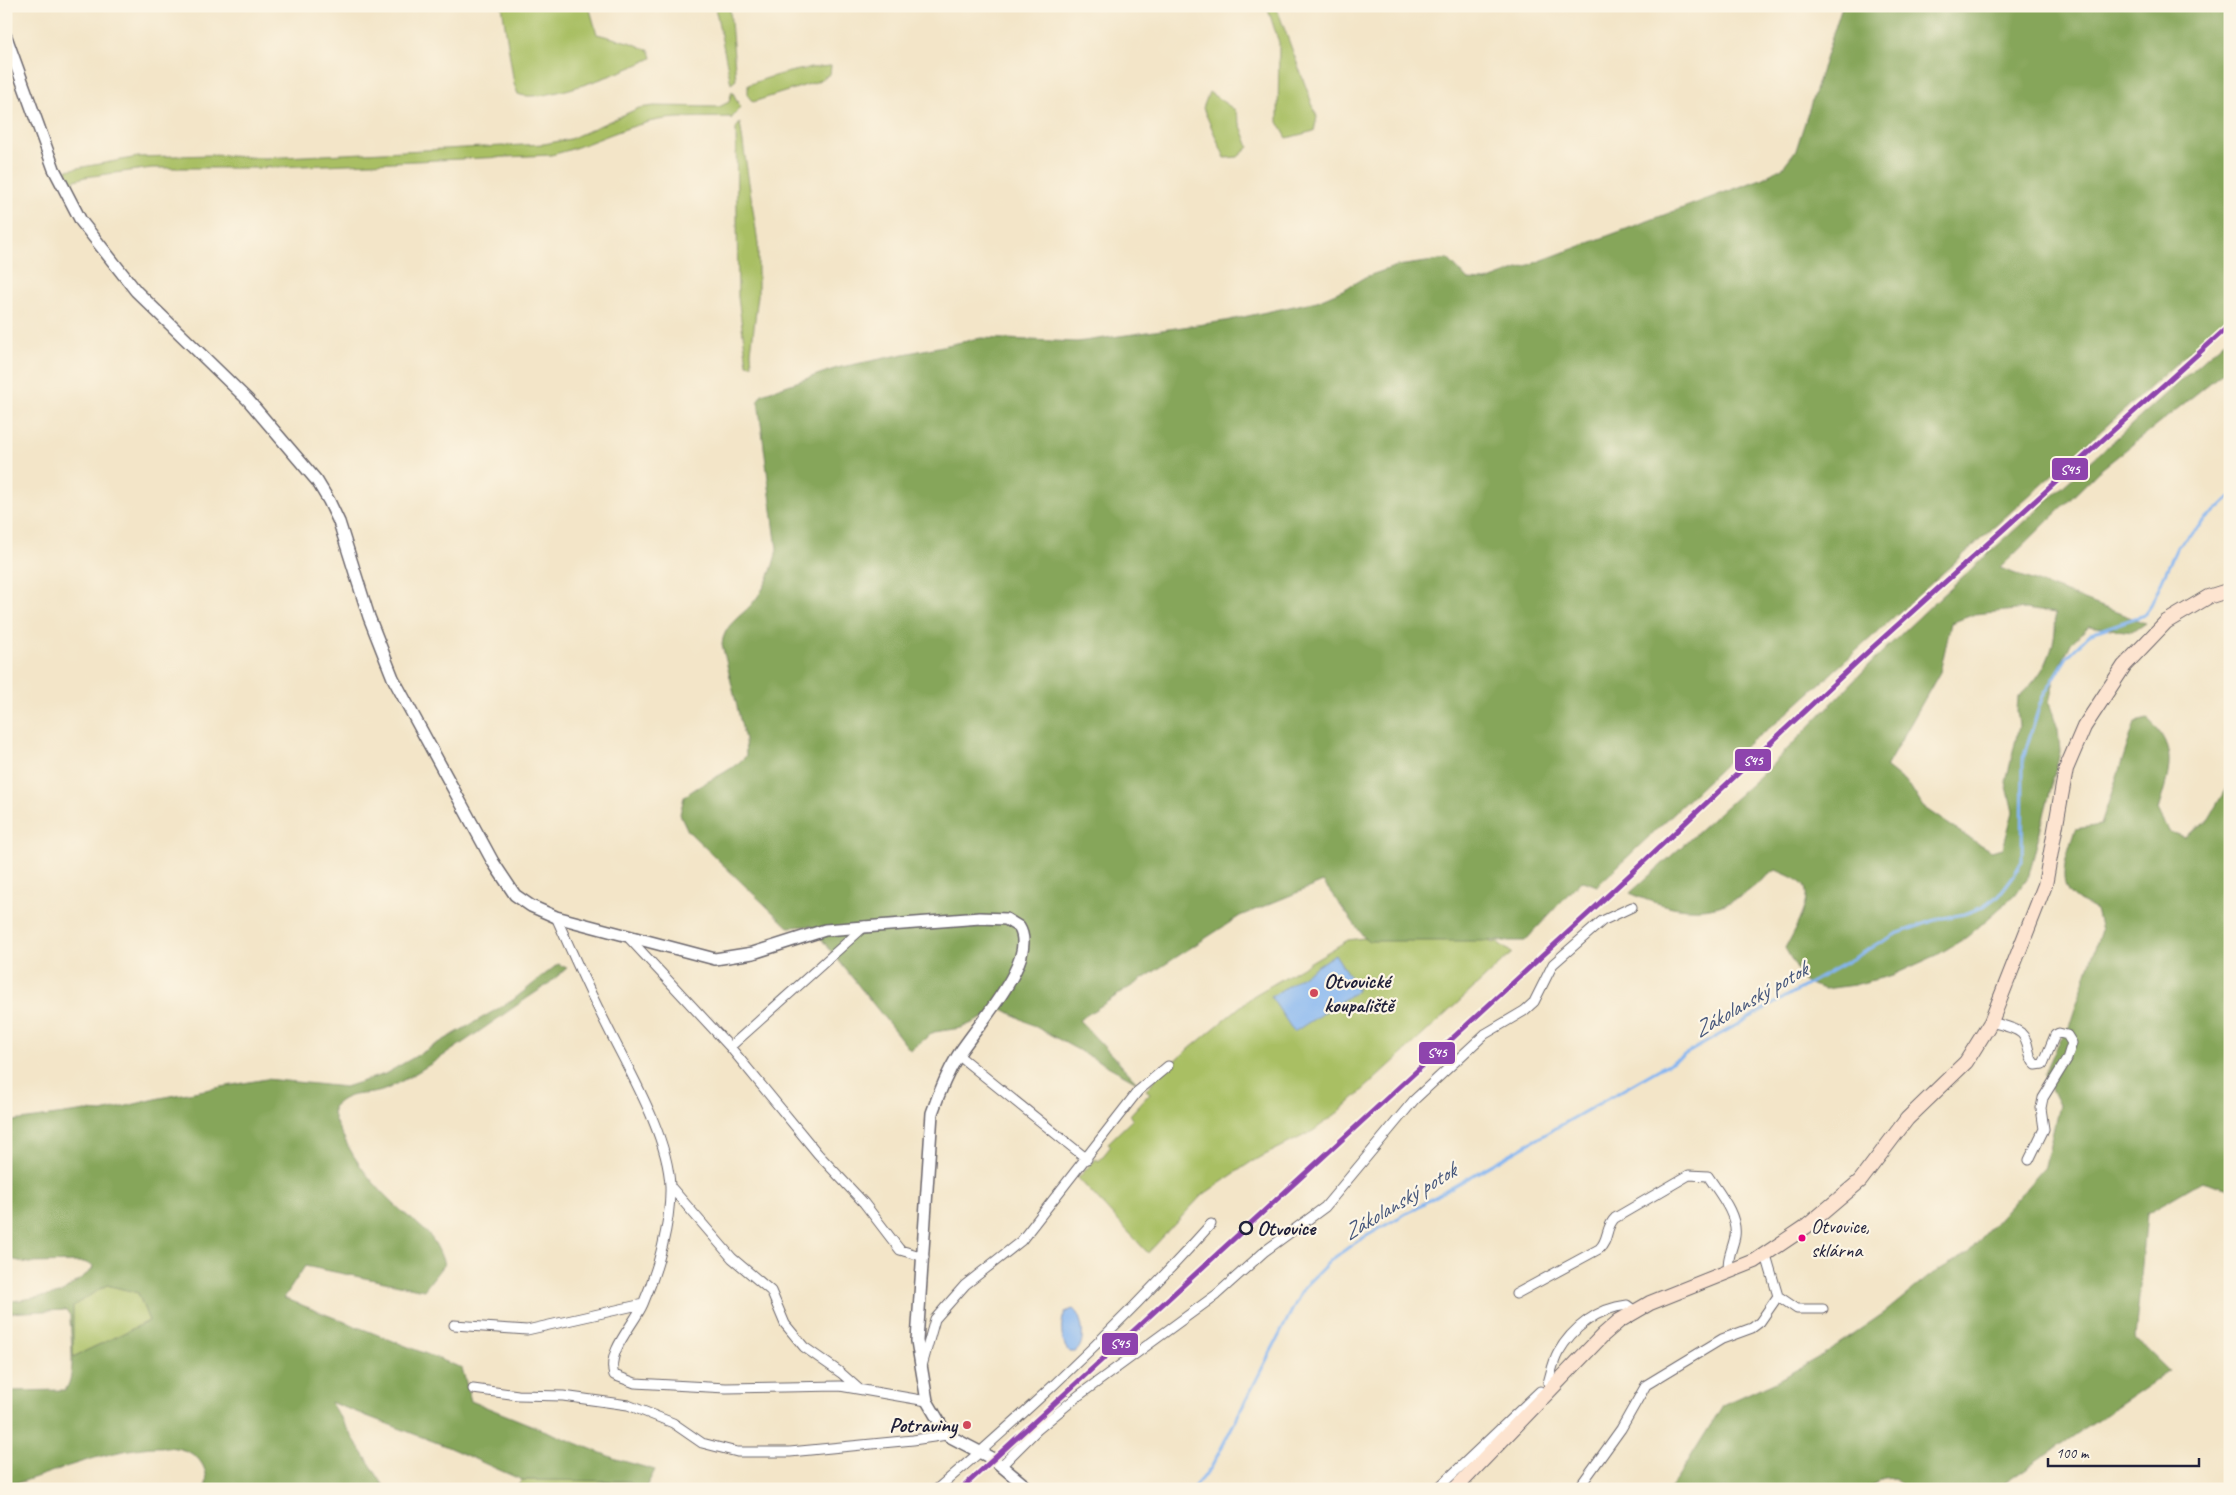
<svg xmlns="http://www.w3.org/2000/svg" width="2236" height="1495" viewBox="0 0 2236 1495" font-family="Caveat,sans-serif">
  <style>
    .green { fill: #a9bf64; stroke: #667050 }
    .forest { fill: #86a65a; stroke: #54644a; fill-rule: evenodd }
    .water { fill: #85b6f1; stroke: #546c96 }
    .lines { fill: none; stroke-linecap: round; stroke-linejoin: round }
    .stream { stroke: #85b6f1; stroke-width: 3 }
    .minor-casing { stroke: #6b666c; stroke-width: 11 }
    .tertiary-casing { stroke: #6b666c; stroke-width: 14 }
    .secondary-casing { stroke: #6b666c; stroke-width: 16 }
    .minor { stroke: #fff; stroke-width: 9 }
    .tertiary { stroke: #fff; stroke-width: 11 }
    .secondary { stroke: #fde4d0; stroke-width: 14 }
    .rail-1-casing { stroke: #fcf5e5; stroke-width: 9 }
    .rail-1 { stroke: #8e44ad; stroke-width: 5 }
    .poi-dot { fill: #d1495b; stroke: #fcf5e5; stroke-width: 2 }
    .stop-dot { fill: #fcf5e5; stroke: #22223b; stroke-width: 2.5 }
    .bus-dot { fill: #e5007d; stroke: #fcf5e5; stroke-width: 2 }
    .labels { text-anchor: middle; stroke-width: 4.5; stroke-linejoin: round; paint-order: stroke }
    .bus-label { font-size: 20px; fill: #22223b; stroke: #fcf5e5; text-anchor: start }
    .poi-label { font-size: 21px; font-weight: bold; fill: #22223b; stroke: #fcf5e5; text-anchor: start }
    .stop-label { font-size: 21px; font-weight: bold; fill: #22223b; stroke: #fcf5e5; text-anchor: start }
    .water-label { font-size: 22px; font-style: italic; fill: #45567b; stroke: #fcf5e5 }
    .line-badge { stroke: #fcf5e5; stroke-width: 2 }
    .badge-label { font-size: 14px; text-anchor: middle; font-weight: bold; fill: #fff }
  </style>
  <rect width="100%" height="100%" fill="#fcf5e5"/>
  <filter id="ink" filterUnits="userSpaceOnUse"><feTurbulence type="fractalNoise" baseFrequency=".02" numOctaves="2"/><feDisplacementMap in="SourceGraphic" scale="10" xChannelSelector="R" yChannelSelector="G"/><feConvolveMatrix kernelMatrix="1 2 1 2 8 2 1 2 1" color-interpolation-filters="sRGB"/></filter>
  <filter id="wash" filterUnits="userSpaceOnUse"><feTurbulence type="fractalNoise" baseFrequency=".0096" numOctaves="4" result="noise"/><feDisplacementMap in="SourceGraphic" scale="20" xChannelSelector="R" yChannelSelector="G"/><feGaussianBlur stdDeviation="1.12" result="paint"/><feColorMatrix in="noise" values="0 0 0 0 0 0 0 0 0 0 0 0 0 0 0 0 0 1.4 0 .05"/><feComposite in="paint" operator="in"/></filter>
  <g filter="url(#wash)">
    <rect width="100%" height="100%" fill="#f3e5c8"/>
    <path class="green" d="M502,6H589L597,34L632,43L650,51L652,58C628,70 540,105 518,94L514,84Z
      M715,6H729L730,10L736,80L731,84Z
      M1267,6H1276L1317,117L1314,131L1287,138L1278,122L1279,43Z
      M831,66L830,74L816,82L753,102L748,96V85C776,74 801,68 831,66Z
      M732,91L740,107L731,119L730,117C705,118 672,116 649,122C615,130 585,147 551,155L257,168H152L85,177L75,180L72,185L66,170L138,157L212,155L264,158L544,144L570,139L639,108L654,106L719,107L729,102Z
      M1209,92L1235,110L1249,147L1238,157L1225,158L1203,108Z
      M740,123L758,243V295L751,352L752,365L747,364L738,297L736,128Z
      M1372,937H1479L1493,943L1497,942L1512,953L1340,1111L1313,1131L1251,1162L1201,1196L1148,1253L1078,1178L1096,1159L1099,1161L1111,1146L1108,1143L1133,1119L1130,1115L1150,1093L1146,1090L1159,1074L1253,996L1348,940Z
      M107,1285L138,1293L149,1321L73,1357L72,1306Z
      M522,1480L629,1481L635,1489H515Z"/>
    <path class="forest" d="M1842,6H2230V315L1776,723L1741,749L1597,886L1581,880L1525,941H1367L1323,882L1240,916L1079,1020L1137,1082L1003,1009L961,1028L934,1032L910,1050L811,926L788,927L688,831L680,814L684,797C703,781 729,774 746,756L745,740L722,644C724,625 739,618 751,605C765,590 773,569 777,549L758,400L762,394L837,368L981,338L1077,342L1225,321L1317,301L1345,289L1365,277L1397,266L1448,259L1468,280L1486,281L1761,179L1782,168L1796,150Z
      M2230,336V367L2099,471L2000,568L2145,623L2132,632L2089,626L2071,643L2055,677L2049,702L2058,729L2060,752L2029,875L2015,895L1967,937L1937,955L1893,975L1854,985L1825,989L1805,983L1785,948C1792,935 1813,899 1804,886C1799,879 1784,874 1776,870C1761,879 1748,894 1732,901C1700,917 1661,907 1630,893L1769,768L1878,656L1938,599ZM2025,609L2055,613C2058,648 2044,675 2018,697L2017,710L2019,726L2006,782L2013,812L2003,848L1991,851L1972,840L1923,807L1910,786L1886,767L1940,672L1951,623L1975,614Z
      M2148,719C2180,750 2169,772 2158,810L2170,832L2184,837L2206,823L2228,785V740L2230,738V1189L2202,1181L2147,1213L2135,1338L2169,1371L1996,1489H1905L1895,1478L1883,1479L1865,1489H1668L1677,1479L1723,1405L1776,1381L1821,1356L1884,1313L1932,1274L1968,1253L2045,1167L2059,1105L2044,1075L2057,1046L2069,1027L2101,930L2096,910C2089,906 2076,901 2070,894C2056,877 2070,848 2075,829L2101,825L2135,722Z
      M558,964L567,968L547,985C496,1018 442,1061 389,1088C367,1099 353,1087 333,1107C332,1118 338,1127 343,1136C356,1164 374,1185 396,1206C420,1228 433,1230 444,1264L424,1290L305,1266L284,1298L462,1368L471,1401L616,1459L655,1470L645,1489H635L629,1481L522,1480L443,1445L330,1402L386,1489H204C209,1481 206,1471 202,1464C177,1421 57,1471 21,1482L6,1484V1391L65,1390C77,1377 70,1334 70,1315L65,1310L6,1313V1302L60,1294L92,1270L93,1266L84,1262L28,1263L6,1258V1122L86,1111L102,1112L160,1098L266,1079L345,1087L385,1074L513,1000ZM107,1285L138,1293L149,1321L73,1357V1306Z"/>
    <path class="water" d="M1335,954L1358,990L1294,1032L1271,997Z
      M1073,1309C1083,1316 1087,1345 1075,1352H1069C1060,1342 1060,1323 1065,1312Z"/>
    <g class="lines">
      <path class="stream" d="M1192,1489L1211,1468L1304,1287L1331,1260L1356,1242L1896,934L1938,919L1964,914L1983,907L1999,895L2014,875L2022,861L2023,758L2042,698L2067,657L2091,633L2144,615L2150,607L2177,547L2230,497"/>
    </g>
  </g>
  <g filter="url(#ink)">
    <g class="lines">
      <defs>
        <path id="minor" d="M556,917C572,953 588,989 606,1024C628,1069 668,1135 670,1186C671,1222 658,1270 643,1304C634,1325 606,1351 614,1375L635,1383L726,1388L840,1386L927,1401
          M627,936L730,1047L818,1154L864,1203L900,1250L924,1257
          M1991,1022C2000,1025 2014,1027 2021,1033C2031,1042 2026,1057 2036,1065L2043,1064L2055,1035L2059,1033L2067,1035L2072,1043L2067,1059L2043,1098L2041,1108L2044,1129L2029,1160
          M730,1047L865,926
          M958,1055L1087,1159
          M670,1186L732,1258L771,1291L785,1324L804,1347L841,1373L859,1389
          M1516,1294L1599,1249C1609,1241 1605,1227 1615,1218L1689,1175L1708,1176C1719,1193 1738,1215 1735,1236C1733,1248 1726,1259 1729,1271
          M1778,1296L1797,1309H1823
          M454,1325L527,1330L643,1304
          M922,1366L935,1319L965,1285L1021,1241L1138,1091L1168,1066
          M1548,1383C1551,1373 1553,1362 1558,1353C1572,1328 1598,1308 1627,1305L1635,1311
          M473,1389L518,1395L563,1396L628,1405L673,1423L702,1443L737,1452H790L913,1440L947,1435
          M1001,1466L1037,1430L1078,1396L1216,1295L1265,1251L1325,1207L1414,1100L1485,1034L1524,1011L1534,1002L1553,964L1602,921L1632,907
          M937,1489C1034,1407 1126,1319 1211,1224
          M1437,1489L1540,1391
          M1578,1489L1621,1429L1646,1385L1722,1339L1752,1328L1760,1322L1778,1296L1766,1255"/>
        <path id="tertiary" d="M6,37L54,169L81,221L136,291L248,400L317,481L329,501L339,522L369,617L393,678L493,862L515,895L531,906L556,917L715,959L753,953L825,930L980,918L1006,919L1019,927C1040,960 974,1028 957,1057C946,1075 939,1093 932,1113L917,1341L927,1401L947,1435L993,1459L1029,1489"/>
        <path id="secondary" d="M1455,1489L1603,1335L1619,1321L1650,1303L1755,1261L1807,1226L1860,1181L1907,1119L1966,1062L1991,1022L2045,885L2066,769L2084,727L2124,666L2166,622L2208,597L2230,590"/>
      </defs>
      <use href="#minor" class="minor-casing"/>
      <use href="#tertiary" class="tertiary-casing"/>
      <use href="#secondary" class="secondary-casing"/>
      <use href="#minor" class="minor"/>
      <use href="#tertiary" class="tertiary"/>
      <use href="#secondary" class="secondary"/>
      <defs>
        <path id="rail-1" d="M961,1489L1589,913L1872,648L2230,325"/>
      </defs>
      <use href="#rail-1" class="rail-1-casing"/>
      <use href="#rail-1" class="rail-1"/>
    </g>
  </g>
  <g class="poi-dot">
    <circle cx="1314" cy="993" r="5"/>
    <circle cx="967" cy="1425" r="5"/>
  </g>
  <circle class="stop-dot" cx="1246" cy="1228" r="6"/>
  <circle class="bus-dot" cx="1802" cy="1238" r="4.5"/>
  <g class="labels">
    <g class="bus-label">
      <text x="1811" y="1233">Otvovice,<tspan x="1811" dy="24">sklárna</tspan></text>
    </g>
    <g class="poi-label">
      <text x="1324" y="988">Otvovické<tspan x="1324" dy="24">koupaliště</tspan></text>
      <text x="957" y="1432" text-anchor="end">Potraviny</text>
    </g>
    <g class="stop-label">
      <text x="1257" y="1235">Otvovice</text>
    </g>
    <g class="water-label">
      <text transform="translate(1750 999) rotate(-30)" y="8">Zákolanský potok</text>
      <text transform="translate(1399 1201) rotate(-31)" y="8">Zákolanský potok</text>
    </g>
  </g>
  <g class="line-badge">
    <rect x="2051" y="457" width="38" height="24" rx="5" fill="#8e44ad"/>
    <rect x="1734" y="748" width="38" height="24" rx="5" fill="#8e44ad"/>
    <rect x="1418" y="1041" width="38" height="24" rx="5" fill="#8e44ad"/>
    <rect x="1101" y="1332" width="38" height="24" rx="5" fill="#8e44ad"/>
  </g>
  <g class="badge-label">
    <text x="2070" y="474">S45</text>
    <text x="1753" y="765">S45</text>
    <text x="1437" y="1057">S45</text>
    <text x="1120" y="1348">S45</text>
  </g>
  <rect width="2236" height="1495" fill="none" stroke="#fcf5e5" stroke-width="25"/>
  <path d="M2048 1458v8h151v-8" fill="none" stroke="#22223b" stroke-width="2.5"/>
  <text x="2056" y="1458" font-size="15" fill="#22223b" stroke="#fcf5e5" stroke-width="4" paint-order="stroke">100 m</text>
</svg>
